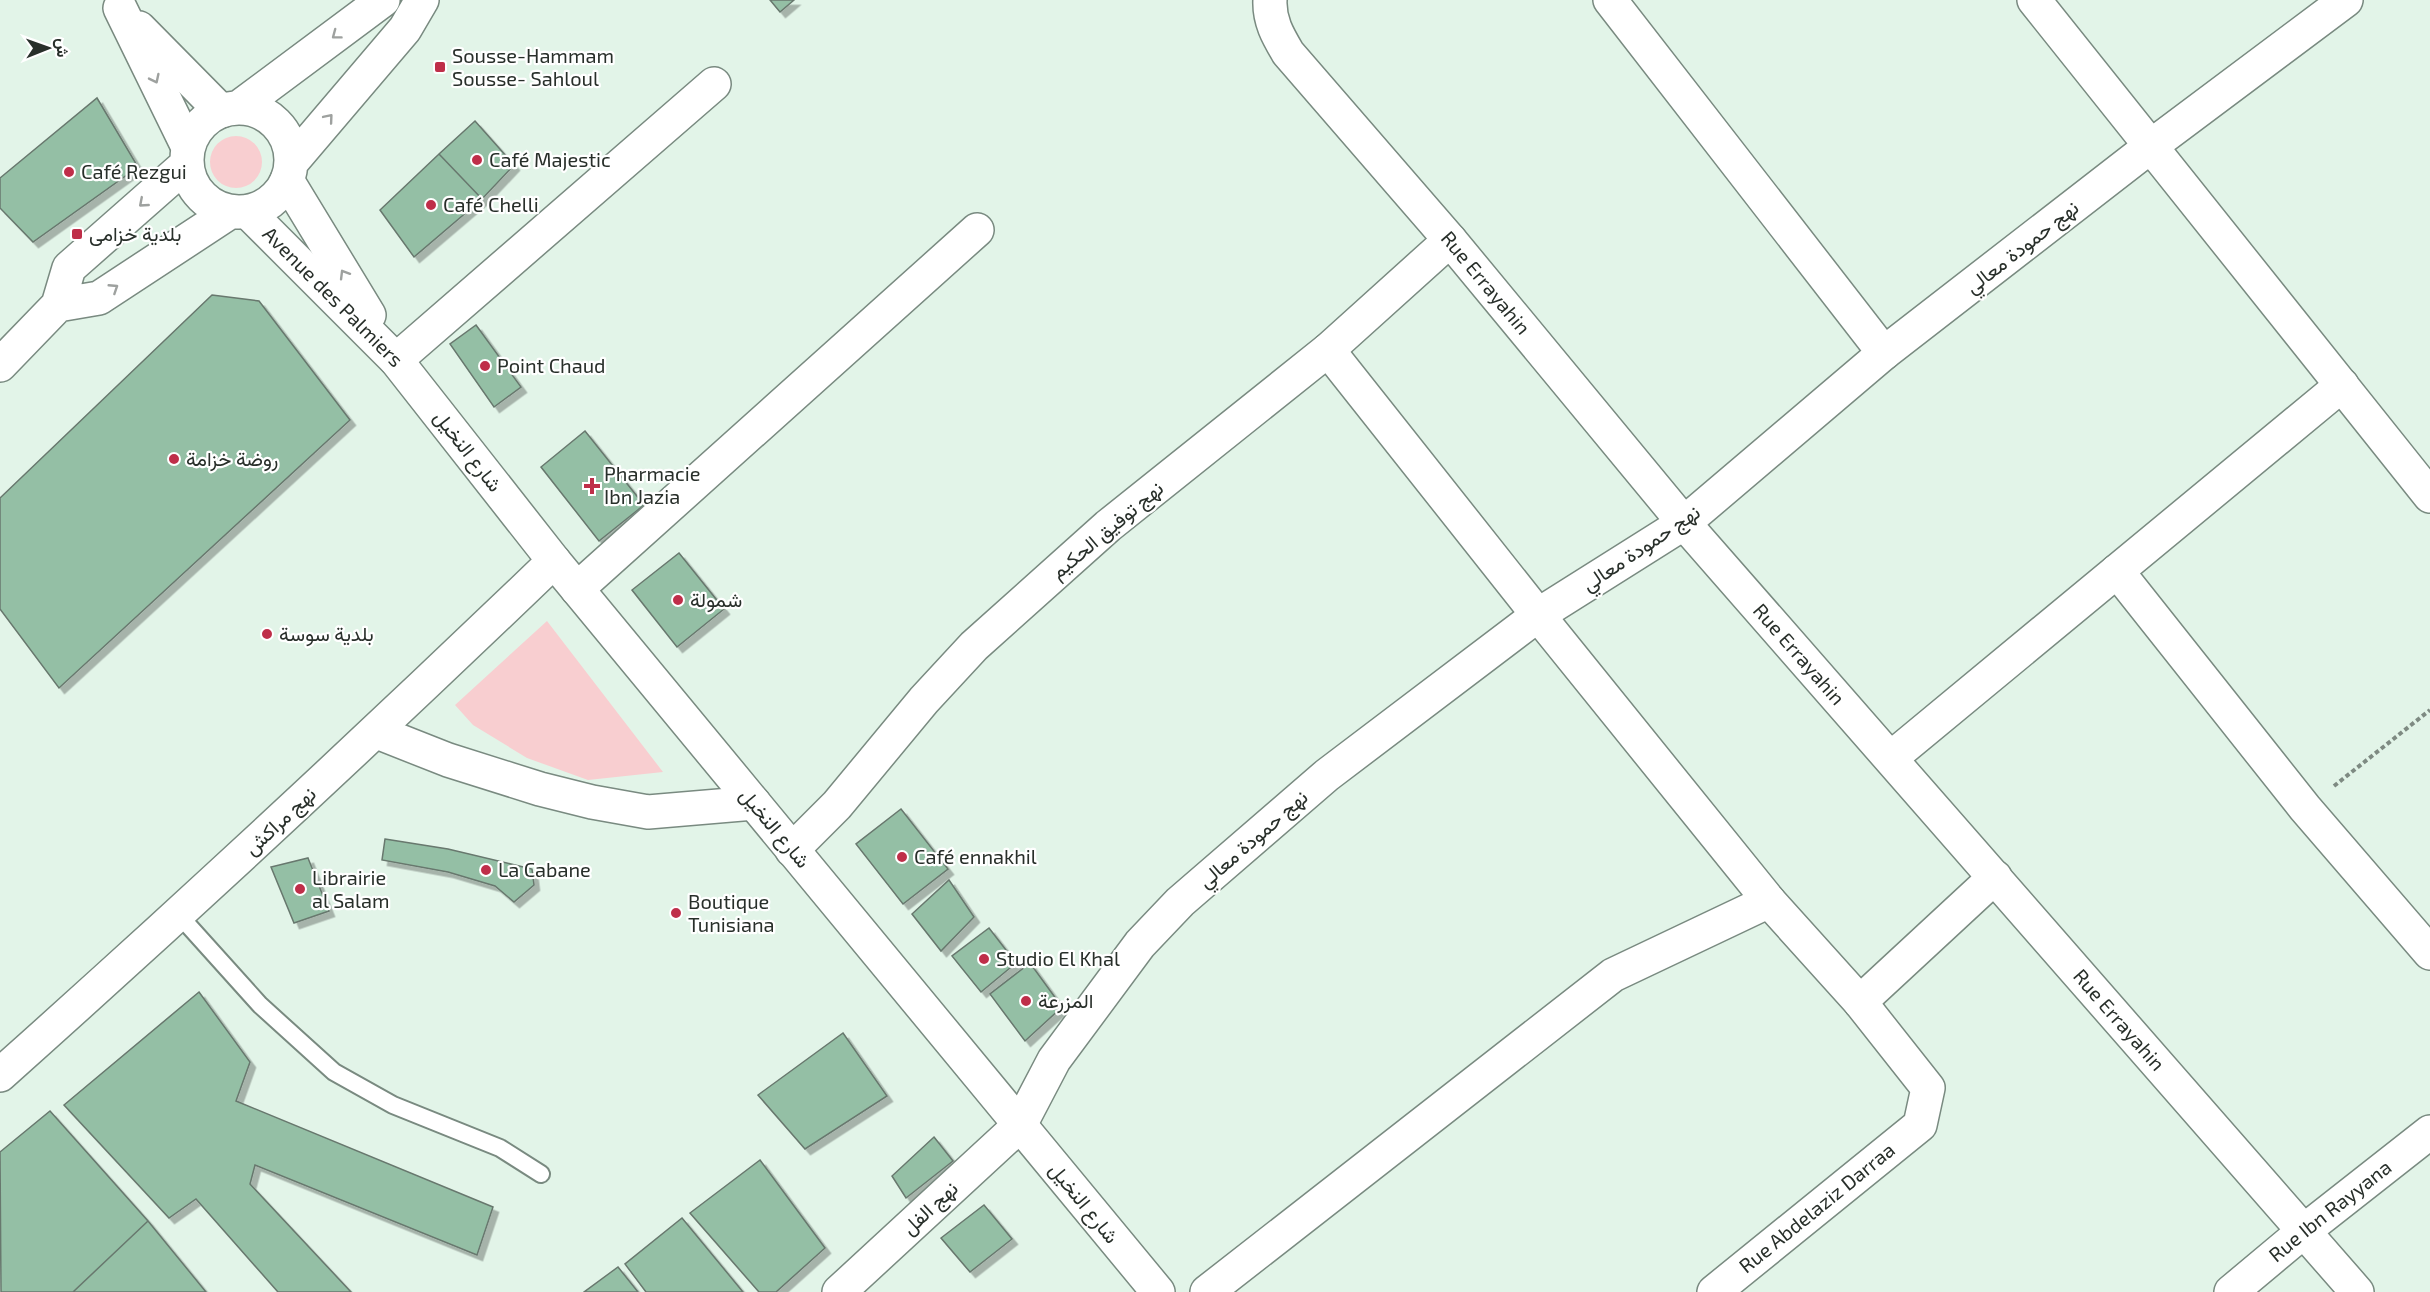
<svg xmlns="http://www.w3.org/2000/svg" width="2430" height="1292" viewBox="0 0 2430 1292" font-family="'Exo 2',Vazirmatn,sans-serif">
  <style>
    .green { fill: #f8ced0 }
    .building { fill: #94bfa5; stroke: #68786e; stroke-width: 1.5; filter: url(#shadow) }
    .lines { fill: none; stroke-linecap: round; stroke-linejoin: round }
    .lane-casing { stroke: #798a80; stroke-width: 20 }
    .street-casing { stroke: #798a80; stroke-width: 36 }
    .secondary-casing { stroke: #798a80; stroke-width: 36 }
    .primary-casing { stroke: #798a80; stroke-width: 36 }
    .path { stroke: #7e8a82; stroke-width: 4; stroke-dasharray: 4.5 3; stroke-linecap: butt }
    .lane { stroke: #fff; stroke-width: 16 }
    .street { stroke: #fff; stroke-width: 33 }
    .secondary { stroke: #fff; stroke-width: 33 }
    .primary { stroke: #fff; stroke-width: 33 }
    .oneway { stroke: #9ea19f }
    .poi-dot { fill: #bf2e49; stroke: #fff; stroke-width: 2 }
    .labels { text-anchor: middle; stroke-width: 4.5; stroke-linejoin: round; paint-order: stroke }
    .poi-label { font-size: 20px; fill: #282f2a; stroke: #fff; text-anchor: start }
    .street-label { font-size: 20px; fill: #282f2a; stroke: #fff }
  </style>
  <defs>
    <filter id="shadow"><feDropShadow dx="5.5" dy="5.5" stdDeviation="0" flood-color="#0004"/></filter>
  </defs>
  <rect width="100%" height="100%" fill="#e2f4e8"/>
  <path class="green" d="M210 162a26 26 0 1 1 52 0a26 26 0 1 1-52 0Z
    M547,621L663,772L588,780L527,758L473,725L455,705Z"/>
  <path class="building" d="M770,0H794L780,12Z
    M97,98L138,167L33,242L0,208V178Z
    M475,121L514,165L482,199L439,154Z
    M439,154L482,199L414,257L380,210Z
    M212,295L259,301L350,420L59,688L0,609V498Z
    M476,325L521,387L494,407L450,344Z
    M585,431L644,505L599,541L541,467Z
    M679,553L724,609L677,647L632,590Z
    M901,809L948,869L903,904L856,844Z
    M385,839L448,849L532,869L534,885L514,902L495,886L448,872L382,860Z
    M308,858L329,911L294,923L271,867Z
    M949,880L974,917L941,951L912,914Z
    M989,928L1016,963L981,992L952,956Z
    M1030,963L1062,1007L1025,1041L990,994Z
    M199,992L250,1062L236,1101L493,1207L477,1255L255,1165L250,1184L351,1292H278L196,1199L169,1218L64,1105Z
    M843,1033L887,1096L805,1149L758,1095Z
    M50,1111L148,1221L73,1292H1L0,1152Z
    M934,1137L953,1161L906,1198L892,1176Z
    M760,1160L825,1248L776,1292H759L690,1213Z
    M984,1205L1012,1239L970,1272L941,1238Z
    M682,1218L743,1292H646L625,1264Z
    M148,1221L206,1292H73Z
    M618,1267L638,1292H584Z"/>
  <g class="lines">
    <defs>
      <path id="lane" d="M179,915L260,1005L334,1072L393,1105L500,1148L541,1174"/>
      <g id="street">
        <path id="s1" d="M1270,0C1269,21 1278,36 1288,53L1450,240L1684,523L2357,1292"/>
        <path d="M1610,0L1884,353"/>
        <path d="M2034,0L2430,496"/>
        <path d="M1328,350L1538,615L1769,901L1860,1002L1928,1088L1920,1125L1714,1292"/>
        <path d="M396,360L714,84"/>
        <path d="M2117,571L2305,808L2430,953"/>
        <path d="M577,589L977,230"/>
        <path d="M377,732L448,760L540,789L592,802L648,812L754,803"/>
        <path d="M1891,758L2342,385"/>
        <path d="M792,850L837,805L924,700L974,646L1108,526L1328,350L1450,240"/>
        <path d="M1860,1002L1995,877"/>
        <path d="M0,1075C188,907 372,736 554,561"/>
        <path d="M839,1292L1020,1125L1054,1060L1140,944L1180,902L1327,775L1538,615L1684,523L1884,353L2151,146L2346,0"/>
        <path d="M1207,1292L1613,975L1769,901"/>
        <path id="s2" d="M2231,1292L2304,1231L2430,1132"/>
      </g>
      <g id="secondary">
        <path d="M120,8L188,147"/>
        <path d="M139,28L221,111"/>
        <path d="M287,180L369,315"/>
        <path id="s3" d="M248,212L396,360L554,561L1158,1292"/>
      </g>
      <path id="primary" d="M238,108L383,0
        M187 160a52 52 0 1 1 104 0a52 52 0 1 1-104 0Z
        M291,163L405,29L422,0
        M58,305L99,298L230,212
        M0,365L58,305L69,268L187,164"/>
    </defs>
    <use href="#lane" class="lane-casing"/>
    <use href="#street" class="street-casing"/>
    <use href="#secondary" class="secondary-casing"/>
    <use href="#primary" class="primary-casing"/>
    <path class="path" d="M2334,786L2430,710"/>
    <use href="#lane" class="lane"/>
    <use href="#street" class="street"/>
    <use href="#secondary" class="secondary"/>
    <use href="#primary" class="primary"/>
  </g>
  <defs><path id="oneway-chevron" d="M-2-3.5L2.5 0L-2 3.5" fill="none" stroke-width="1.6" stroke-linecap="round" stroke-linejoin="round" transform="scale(1.5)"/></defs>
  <g class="oneway">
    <use href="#oneway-chevron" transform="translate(336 35) rotate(143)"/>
    <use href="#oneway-chevron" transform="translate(155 79) rotate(64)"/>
    <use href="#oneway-chevron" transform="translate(329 118) rotate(-50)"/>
    <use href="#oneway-chevron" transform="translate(143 203) rotate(139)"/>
    <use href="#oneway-chevron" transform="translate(344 274) rotate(-121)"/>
    <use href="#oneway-chevron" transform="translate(114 288) rotate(-33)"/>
  </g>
  <g class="poi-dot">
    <rect x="434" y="61" width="12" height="12" rx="3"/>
    <circle cx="477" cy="160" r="6"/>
    <circle cx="69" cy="172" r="6"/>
    <circle cx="431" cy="205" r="6"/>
    <rect x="71" y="228" width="12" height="12" rx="3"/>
    <circle cx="485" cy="366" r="6"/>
    <circle cx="174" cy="459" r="6"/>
    <path d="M589 477h6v6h6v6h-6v6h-6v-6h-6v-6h6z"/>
    <circle cx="678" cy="600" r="6"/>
    <circle cx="267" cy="634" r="6"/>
    <circle cx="902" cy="857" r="6"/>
    <circle cx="486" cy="870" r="6"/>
    <circle cx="300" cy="889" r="6"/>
    <circle cx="676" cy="913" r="6"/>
    <circle cx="984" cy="959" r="6"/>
    <circle cx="1026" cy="1001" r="6"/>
  </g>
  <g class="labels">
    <g class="poi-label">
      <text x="452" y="63">Sousse-Hammam<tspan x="452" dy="23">Sousse- Sahloul</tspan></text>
      <text x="489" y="167">Café Majestic</text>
      <text x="81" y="179">Café Rezgui</text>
      <text x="443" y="212">Café Chelli</text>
      <text x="89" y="241">بلدية خزامى</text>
      <text x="497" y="373">Point Chaud</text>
      <text x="186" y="466">روضة خزامة</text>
      <text x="604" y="481">Pharmacie<tspan x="604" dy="23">Ibn Jazia</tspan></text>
      <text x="690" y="607">شمولة</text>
      <text x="279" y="641">بلدية سوسة</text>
      <text x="914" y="864">Café ennakhil</text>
      <text x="498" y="877">La Cabane</text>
      <text x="312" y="885">Librairie<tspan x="312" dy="23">al Salam</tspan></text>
      <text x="688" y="909">Boutique<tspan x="688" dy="23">Tunisiana</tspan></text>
      <text x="996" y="966">Studio El Khal</text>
      <text x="1038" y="1008">المزرعة</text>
    </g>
    <g class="street-label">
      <text transform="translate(2022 247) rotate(-38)" y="7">نهج حمودة معالي</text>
      <text dy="7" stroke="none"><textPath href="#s1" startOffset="360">Rue Errayahin</textPath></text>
      <text dy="7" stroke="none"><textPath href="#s3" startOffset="120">Avenue des Palmiers</textPath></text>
      <text transform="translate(468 451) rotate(52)" y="7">شارع النخيل</text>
      <text transform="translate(1107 530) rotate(-40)" y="7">نهج توفيق الحكيم</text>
      <text transform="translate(1641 548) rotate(-34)" y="7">نهج حمودة معالي</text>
      <text dy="7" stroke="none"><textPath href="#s1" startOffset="846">Rue Errayahin</textPath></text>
      <text transform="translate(280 821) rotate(-43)" y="7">نهج مراكش</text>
      <text transform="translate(775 828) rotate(50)" y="7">شارع النخيل</text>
      <text transform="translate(1253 839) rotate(-41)" y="7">نهج حمودة معالي</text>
      <text dy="7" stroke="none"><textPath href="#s1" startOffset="1332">Rue Errayahin</textPath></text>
      <text transform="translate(1084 1203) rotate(51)" y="7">شارع النخيل</text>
      <text transform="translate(930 1208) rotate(-43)" y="7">نهج الفل</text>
      <text transform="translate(1817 1208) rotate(-39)" y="7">Rue Abdelaziz Darraa</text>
      <text dy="7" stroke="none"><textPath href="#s2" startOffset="128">Rue Ibn Rayyana</textPath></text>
    </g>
  </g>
  <g transform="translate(48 48) rotate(89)" stroke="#ffffff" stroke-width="4.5" paint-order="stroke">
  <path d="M0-4.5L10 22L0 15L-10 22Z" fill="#282f2a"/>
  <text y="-9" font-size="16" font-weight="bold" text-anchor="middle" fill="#282f2a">ش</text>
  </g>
</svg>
